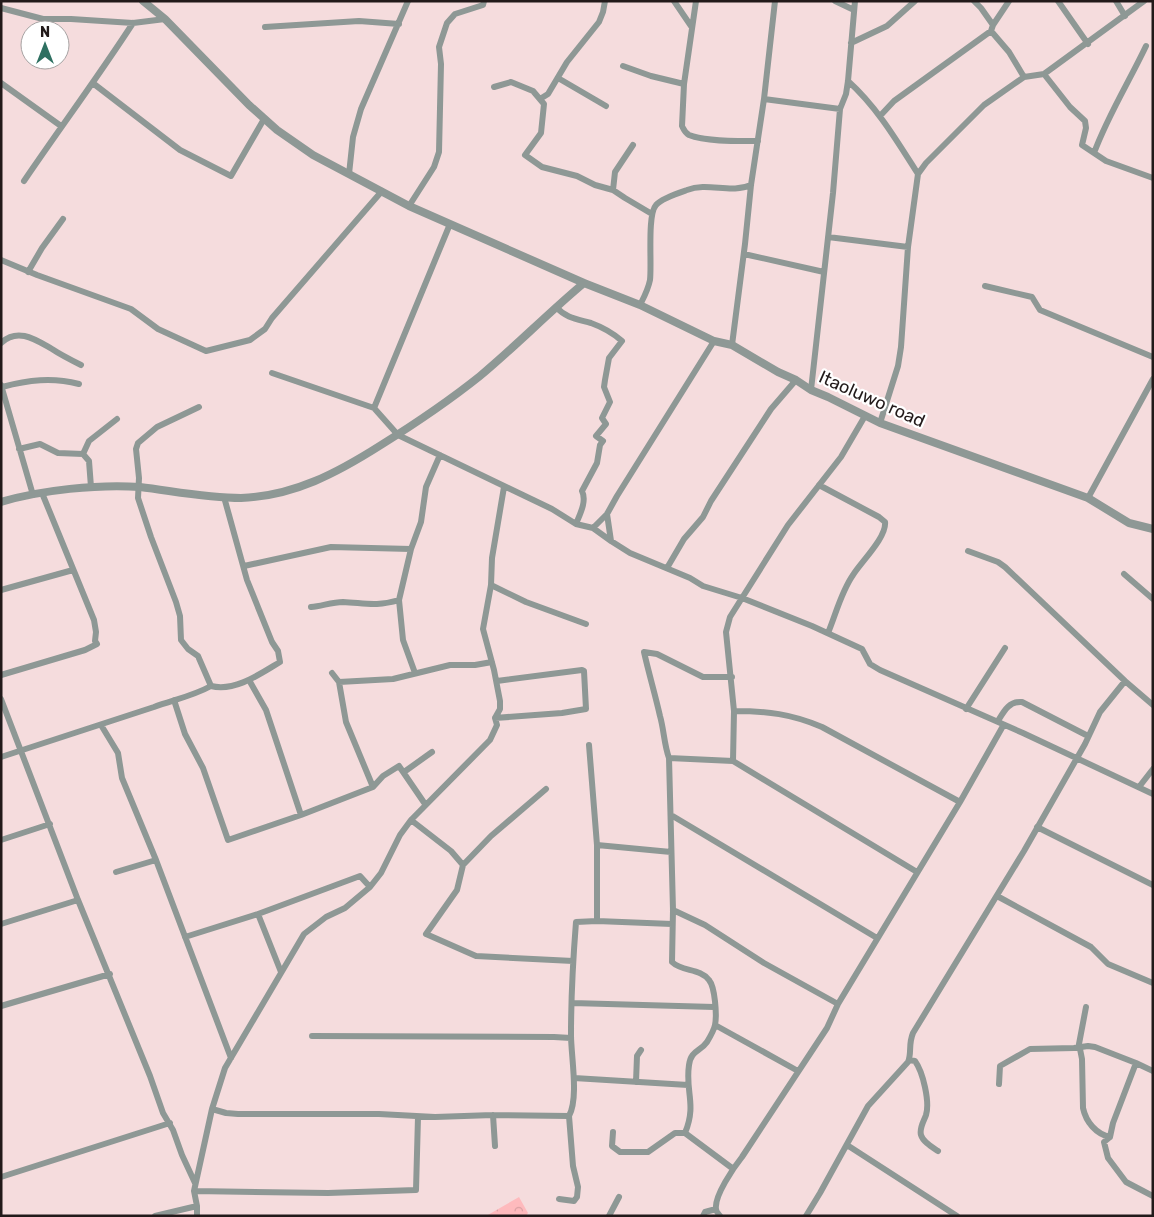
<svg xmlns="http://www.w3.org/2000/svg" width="1154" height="1217" viewBox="0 0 1154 1217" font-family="Rubik,sans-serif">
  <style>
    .forest { fill: url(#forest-crowns) }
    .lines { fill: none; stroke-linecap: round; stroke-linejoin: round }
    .minor { stroke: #8e9895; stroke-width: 6 }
    .tertiary { stroke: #8e9895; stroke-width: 8 }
    .labels { text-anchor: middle; stroke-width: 4.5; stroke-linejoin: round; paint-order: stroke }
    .street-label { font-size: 18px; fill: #221a1a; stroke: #fff }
  </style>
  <defs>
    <pattern id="forest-crowns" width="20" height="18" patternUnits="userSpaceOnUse" patternTransform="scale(1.25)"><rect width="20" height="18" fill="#febabd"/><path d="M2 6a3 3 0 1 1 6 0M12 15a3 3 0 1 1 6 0" fill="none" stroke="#d99fa2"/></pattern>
  </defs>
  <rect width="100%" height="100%" fill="#f5dcdd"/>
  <path class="forest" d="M519,1197L528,1213L526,1216H486Z"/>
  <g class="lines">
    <path class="minor" d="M674,1L691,26
      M696,1L684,84L682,126C684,130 685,133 689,135C706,142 740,141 758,141
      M835,1L854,10
      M974,1L981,8L993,25
      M1058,1L1088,44
      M1116,1L1125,16
      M1,8L43,19H71L133,23L165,19
      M265,27L359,21L399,24
      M991,31L993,25L1009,1
      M851,43L887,26L915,1
      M623,66L651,76L684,84
      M1044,74L1070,107L1085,121L1086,128L1082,145L1106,161L1153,178
      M558,78L606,106
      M848,81C877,107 897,141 918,174L908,247L901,347L898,366L880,423
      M1,83L61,126
      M94,84L180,150L231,176L264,119
      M494,87L511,82L533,91L544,104L541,133L525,155L542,167L577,176L595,185L613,190L625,198L652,214
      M540,99L548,94L567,62L599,22L603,12L605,1
      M764,99L840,109
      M880,116L894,101L991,31L1009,52L1024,77
      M1094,153C1108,115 1129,82 1146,46
      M349,174L353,137L361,109L408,1
      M918,174L926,163L984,105L1024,77L1044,74L1144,1
      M24,181C60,128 98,77 133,23
      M613,190L615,172L633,145
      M409,206L434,167L439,152L441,64L439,47L447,23L455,14L483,5L484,1
      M828,237L908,247
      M744,254L824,272
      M1,260L37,275L131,309L158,329L206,351L250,340L265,329L272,318L382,191
      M28,272L42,248L63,219
      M985,286L1032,297L1040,310L1153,357
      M640,305C644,297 648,290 650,280C652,264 647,215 656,205C662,198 678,193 687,190C708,182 731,194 751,185
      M556,307C566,318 577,319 591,323C602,327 613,333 622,341L609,358L605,380L604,387L610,402L602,418L606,424L596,436L603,441L600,445L597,463L582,491C587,501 580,514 576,524
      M1,343C18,327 36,340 52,349C61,355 71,360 81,365
      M732,345L745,244L751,185L764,99L775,1
      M272,373L374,408L398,435L552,509L576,524L593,528L611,541L630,553L690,578L703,586L742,598L812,626L862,649L870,664L880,670L1023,733L1153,794
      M1,385L33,495
      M2,387C28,380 52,377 79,384
      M811,390L833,193L840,109L846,94L848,81L855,1
      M199,407L157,427L138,443L136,449L139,478L138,498L151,537L176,602L180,616L181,640L188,649L198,656L211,686
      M374,408L450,224
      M19,449L40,444L58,453L83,454L89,461L91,487
      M83,454L89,441L117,419
      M819,485L879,517L885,522C887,537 861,562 853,575C841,592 836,614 828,633
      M1088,498L1153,379
      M607,514L611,541
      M593,528L607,514L617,496L714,341
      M968,551L998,562L1005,567L1125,681L1153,705
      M244,566L331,547L411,549
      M667,568L684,539L703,517L711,501L771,409L796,380
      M1124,574L1153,599
      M491,585L526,602L586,624
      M1,590L73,570
      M311,607C322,606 332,602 343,602C365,603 376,607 399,600
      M332,673L339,682L393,679L450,665H475L492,662
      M415,673L403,640L399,600L411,549L421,522L426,487L440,455
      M1,675L85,650L97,644L95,641L96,632L94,620L42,493
      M249,680L266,710L301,815
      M339,682L346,722L373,787
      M1,699L78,900L150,1076L163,1113L173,1130L182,1155L195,1183
      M174,700L185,734L203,768L228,840L301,815L373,787L383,776L399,766L425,804
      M966,709L1005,648
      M734,711C767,711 792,714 822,727L960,802
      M495,718L562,713L586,709L584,671L582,670L497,681
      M998,721C1004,711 1009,701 1022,702L1088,736
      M101,725L118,753L122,778L156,860L116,872
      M589,745L597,845V921
      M1,757C52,740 103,724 154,707C173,700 193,696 211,686C235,692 260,674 280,662L278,651L272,642L247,580L224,497
      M669,758L733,761L917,872
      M733,761L734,711L726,632L730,617L788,525L841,457L865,416
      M404,772L432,752
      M1139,787L1153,769
      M671,815L877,938
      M411,820L451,851L463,865L457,890L426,934L476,956L573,961
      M1037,827L1153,885
      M1,840L50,824
      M597,845L671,852
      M156,860L231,1058
      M463,865L491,836L546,789
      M997,896L1091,947L1108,964L1153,983
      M673,910L705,925L764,963L838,1004
      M258,914L281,972
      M1,924L78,900
      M185,937L258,914L360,876L370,887
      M572,1003L714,1007
      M1,1006L110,974
      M1086,1007L1079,1044L1082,1059L1083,1108C1086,1122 1096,1134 1110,1137
      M715,1025L798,1071
      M312,1036L554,1037L571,1038
      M909,1060L915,1061C923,1072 930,1102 926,1115C924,1121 919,1128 921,1135C923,1142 932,1147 938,1151
      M1136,1063L1113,1123L1110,1137L1104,1142L1108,1158L1126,1182L1153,1196
      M574,1078L688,1085
      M636,1082L637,1056L641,1050
      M999,1084L1000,1066L1030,1049L1074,1048L1088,1046L1095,1047L1136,1063L1153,1071
      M212,1109L226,1113L238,1114H379L435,1117L493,1115L569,1116
      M493,1115L495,1146
      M613,1132L612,1146L620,1152H648L675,1133H685L732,1168
      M685,1133C697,1104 685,1092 689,1065C691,1050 700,1052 707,1042C710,1037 714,1030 715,1025C717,1015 715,987 709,980C700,968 682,972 672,962L673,910L669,758C664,744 664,730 660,716C655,694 649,674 644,652L657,654L703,677H732
      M847,1145L957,1216
      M1,1177L170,1123
      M194,1191L328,1193L416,1190L418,1117
      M559,1199L574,1201L577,1197L578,1187L573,1166L569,1116C579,1098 571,1056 571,1035C571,997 573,960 576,922L597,921L672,924
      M155,1216L197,1206
      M197,1216V1206L194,1191L212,1109L225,1068L304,934L326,917L345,908L370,887L381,873L400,835L411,820L490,740L497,725L495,718L500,709V701L494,670L483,629L491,585L492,558L504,487
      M609,1216L619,1197
      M703,1216L705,1212L716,1209
      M720,1216C718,1213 716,1212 716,1209C714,1196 734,1167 742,1157L827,1028L838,1004L960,802L1003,726
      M806,1216L820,1193L868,1106L908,1062C912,1053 908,1045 913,1033L1024,851L1085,744L1100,712L1125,681"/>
    <path class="tertiary" d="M143,1L165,19L249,105L277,130L313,155L409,206L584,283L640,305L714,341L732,345L778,372L796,380L811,390L828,397L880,423L1088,498L1129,523L1153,529
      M1,502C40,490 99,484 140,487C173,491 207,498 241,498C294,496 337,473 381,445C413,425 450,400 480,376C516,346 548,313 584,283"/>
  </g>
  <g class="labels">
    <g class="street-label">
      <text transform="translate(872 399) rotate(24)" y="6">Itaoluwo road</text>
    </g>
  </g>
  <rect width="1154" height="1217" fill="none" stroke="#221a1a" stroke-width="5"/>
  <g transform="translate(45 45)"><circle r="24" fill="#ffffff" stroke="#a7a3a3"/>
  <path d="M0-4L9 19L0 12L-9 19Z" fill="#2e7061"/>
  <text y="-8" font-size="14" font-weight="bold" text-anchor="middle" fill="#221a1a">N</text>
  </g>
</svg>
